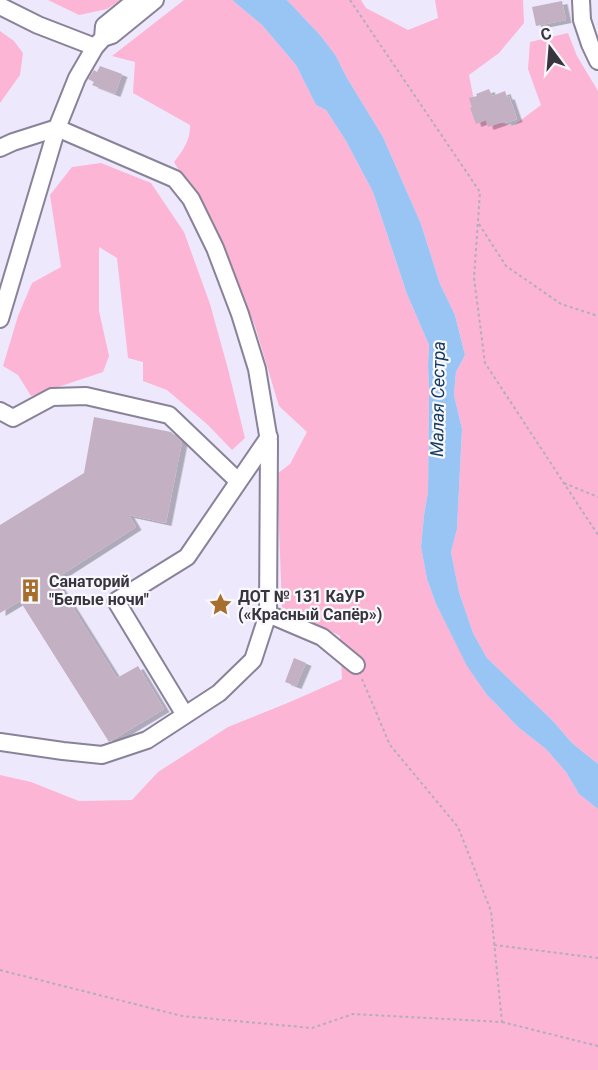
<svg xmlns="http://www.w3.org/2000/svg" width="598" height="1070" viewBox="0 0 598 1070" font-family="Roboto,sans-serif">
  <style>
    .green { fill: #fcb5d5 }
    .water { fill: #99c5f5 }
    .building { fill: #c3b0c3; filter: url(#shadow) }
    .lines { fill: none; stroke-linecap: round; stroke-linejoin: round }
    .minor-casing { stroke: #898298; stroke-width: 20 }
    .path { stroke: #b3adbe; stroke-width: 2; stroke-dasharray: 3 3; stroke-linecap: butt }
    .minor { stroke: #fff; stroke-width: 16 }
    .labels { text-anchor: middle; stroke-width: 4.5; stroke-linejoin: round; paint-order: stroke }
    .poi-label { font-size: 16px; font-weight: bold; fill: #39353f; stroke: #f9f8fd; text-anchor: start }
    .water-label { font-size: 18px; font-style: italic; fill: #153c62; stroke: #f9f8fd }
  </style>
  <defs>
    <filter id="shadow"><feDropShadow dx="5.5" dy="3" stdDeviation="0" flood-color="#0004"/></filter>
  </defs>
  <rect width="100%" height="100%" fill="#eee8fc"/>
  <path class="green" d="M48,0H121L107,9L79,15Z
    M184,0H232L262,25L296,65L316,105L326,110L346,141L373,192L407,294L429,345L428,365L429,389L428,492L424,515L421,547L427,579L436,604L467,665L487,695L498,706L518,727L546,749L566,772L579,794L598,809V1070H0V775L31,782L79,801L132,800L158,772L228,727L290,702L342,679L340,636L282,607L277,474L290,464L307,432L279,406L255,326L222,245L174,162C183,151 191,139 190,125L133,93L135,62L112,56Z
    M287,0H361L366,8L408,30L438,18L435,0H523L524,23L499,53L469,75L477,116L513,126L541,105L528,69L530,42L568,33L577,56L598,91V764L572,743L553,721L487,658L473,633L459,592L451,552L457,529L462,429L454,395L456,372L465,355L455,315L440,284L421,224L383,137L347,78L336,56L321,36Z
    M0,31L14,41L23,53L20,75L0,103Z
    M101,163L151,183L184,232L210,304L228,369L245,438L232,450L208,425L167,390L143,381V362L128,358L117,258L99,247V311L109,356L103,372L31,396L18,375L3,366L18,316L32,283L61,267L50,195L72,167Z"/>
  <path class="water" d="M232,0H287L321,36L336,56L347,78L383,137L421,224L440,284L455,315L465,355L456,372L454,395L462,429L457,529L451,552L459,592L473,633L487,658L553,721L572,743L598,764V809L579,794L566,772L546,749L518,727L498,706L487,695L467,666L436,604L427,579L421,547L424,515L428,492L429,389L428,365L429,345L407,294L373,192L346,141L326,110L316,105L296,65L262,25Z"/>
  <path class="building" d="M562,1L566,20L536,26L532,7Z
    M100,66L122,74L115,94L92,85L94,82L88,79L94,70L97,72Z
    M489,89L492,96L505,91L507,97L509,96L517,119L506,123L505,121L488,127L486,120L476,124L470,108L472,107L469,98L477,96L476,94Z
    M94,417L171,432L182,442L166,523L129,515L136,527L55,579L117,678L138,666L164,709L109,742L20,601L0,613V525L84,473Z
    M294,658L306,663L296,686L285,682Z"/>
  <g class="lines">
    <defs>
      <path id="minor" d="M581,0L582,20L590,44L598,61
        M0,6L38,25L95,47
        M103,38L112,35L155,0
        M0,148L13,142L57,128L175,179L191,199L215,248L240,314L257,369L269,441L268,614L253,660L219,693L147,740L102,755L63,751L0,742
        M0,319L57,128L77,78L95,47L103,38L104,26L136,0
        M0,411L13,418L52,397L86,396L169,415L238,481
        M268,614L322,637L356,665
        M185,715L116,601L187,557L269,437"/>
    </defs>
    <use href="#minor" class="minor-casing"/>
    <path class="path" d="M350,0L480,192L474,278L485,363L598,535
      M479,224L506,266L561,304L598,316
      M564,483L598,497
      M494,945L598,958
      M0,970L182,1016L312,1028L353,1014L502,1022L491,911L458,827L390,745L362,679
      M502,1022L598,1046"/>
    <use href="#minor" class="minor"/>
  </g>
  <defs>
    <symbol id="building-bare" viewBox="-9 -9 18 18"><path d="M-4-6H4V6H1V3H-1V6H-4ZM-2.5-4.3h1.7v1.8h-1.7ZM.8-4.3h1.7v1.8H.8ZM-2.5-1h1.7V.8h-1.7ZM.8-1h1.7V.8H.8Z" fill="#a86e2d" stroke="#f9f8fd" stroke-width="2.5" paint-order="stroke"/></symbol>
    <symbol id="sight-bare" viewBox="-9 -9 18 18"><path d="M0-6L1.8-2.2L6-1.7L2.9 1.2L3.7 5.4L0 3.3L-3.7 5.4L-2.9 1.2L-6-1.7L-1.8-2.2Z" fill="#a86e2d" stroke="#f9f8fd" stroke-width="2.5" paint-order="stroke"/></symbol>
  </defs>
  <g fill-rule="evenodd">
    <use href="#building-bare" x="14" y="574" width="33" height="33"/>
    <use href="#sight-bare" x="204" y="588" width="33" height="33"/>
  </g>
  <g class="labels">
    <g class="poi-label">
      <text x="49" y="587">Санаторий<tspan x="49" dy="18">"Белые ночи"</tspan></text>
      <text x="238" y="602">ДОТ № 131 КаУР<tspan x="238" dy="18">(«Красный Сапёр»)</tspan></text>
    </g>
    <g class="water-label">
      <text transform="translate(438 399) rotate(-89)" y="6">Малая Сестра</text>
    </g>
  </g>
  <g transform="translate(550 48) rotate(344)" stroke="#f9f8fd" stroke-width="4.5" paint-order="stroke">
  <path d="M0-4.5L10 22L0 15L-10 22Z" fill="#39353f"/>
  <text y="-9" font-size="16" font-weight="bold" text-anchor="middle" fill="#39353f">С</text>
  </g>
</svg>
